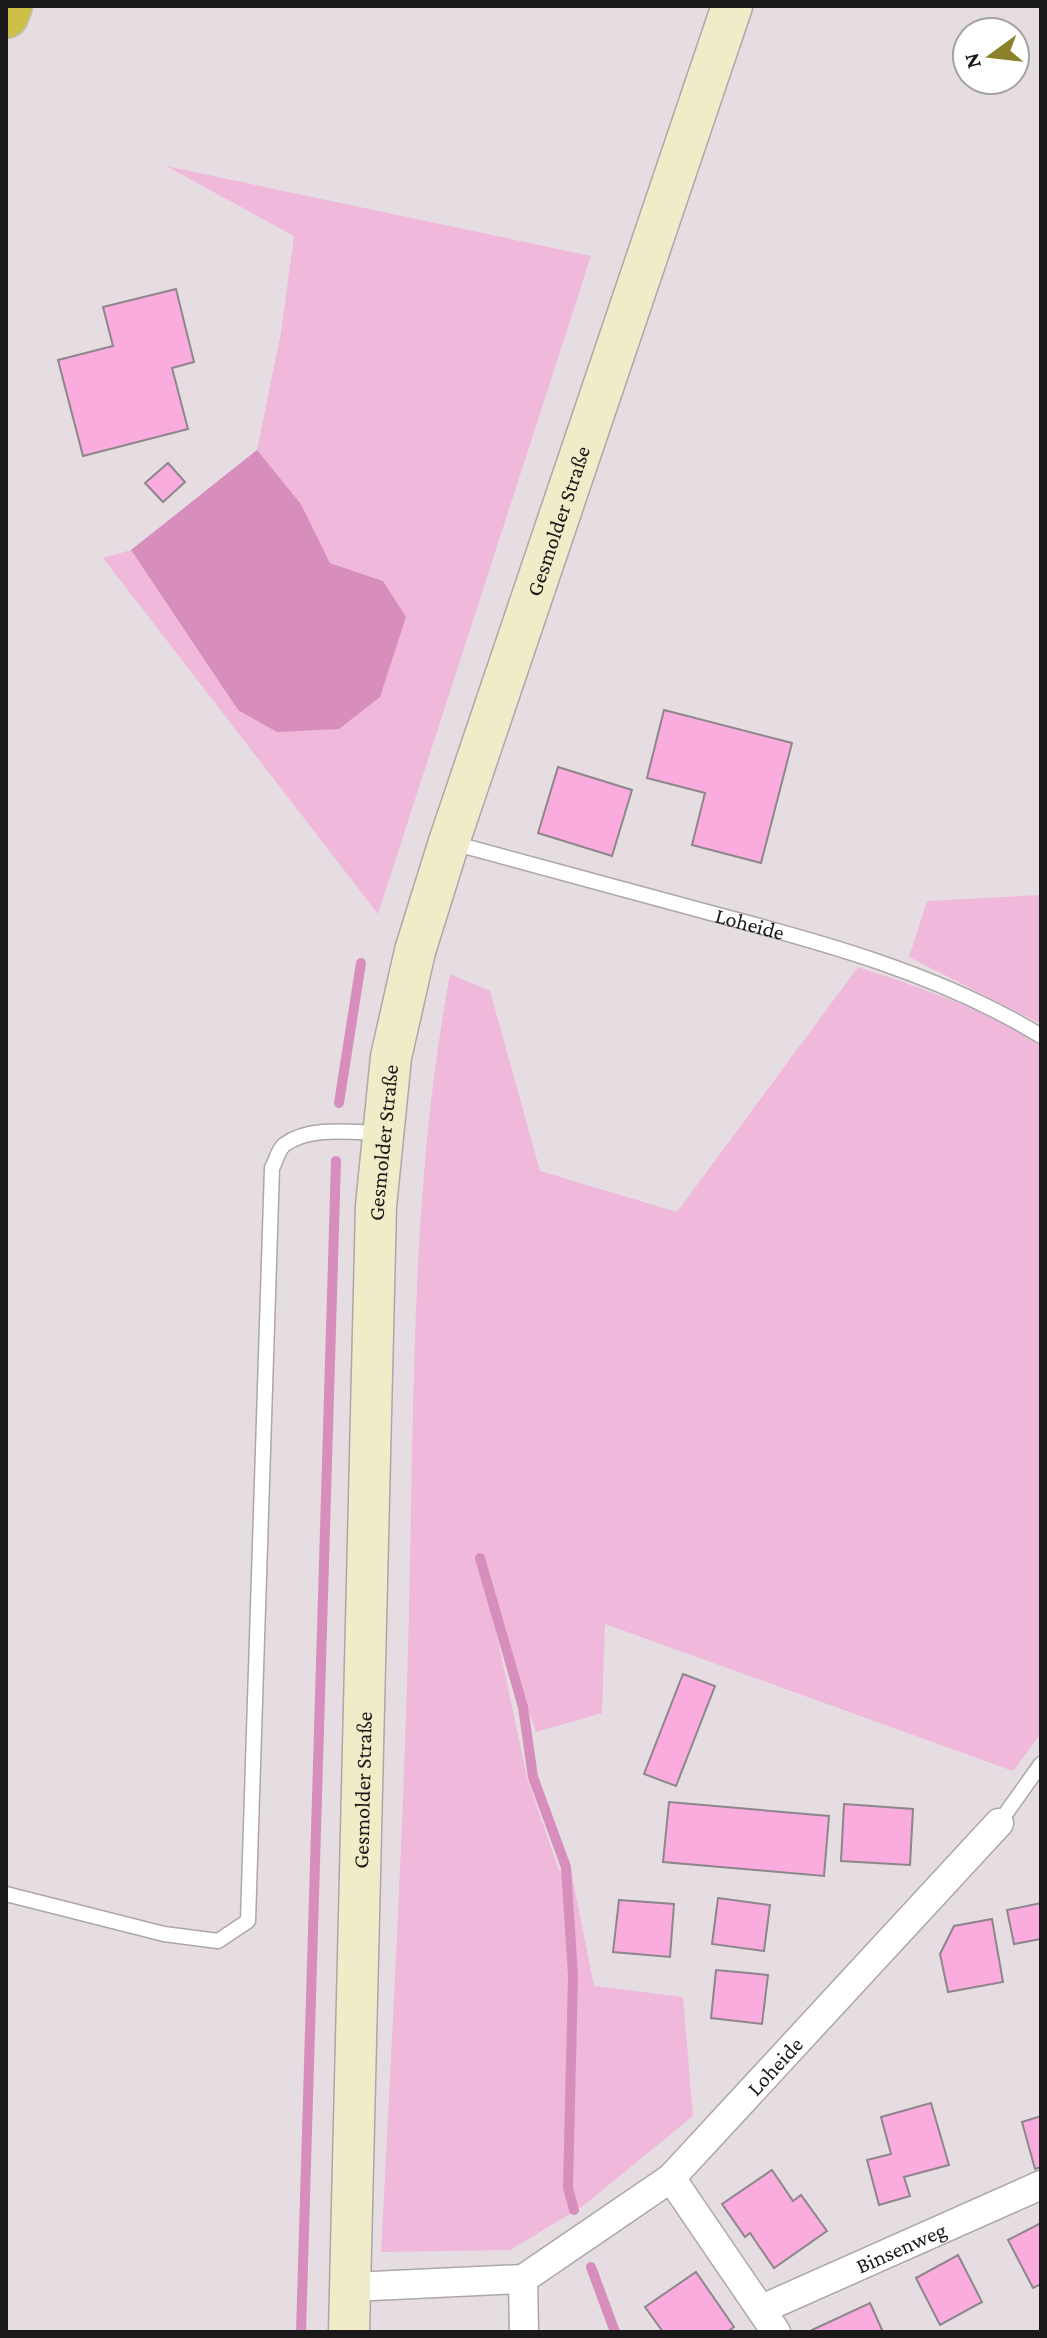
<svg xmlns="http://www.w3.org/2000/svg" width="1047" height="2338" viewBox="0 0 1047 2338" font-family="'Crimson Pro',serif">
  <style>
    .green { fill: #f0b9db }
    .water { fill: #d88ebd }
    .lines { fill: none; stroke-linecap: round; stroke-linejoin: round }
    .stream { stroke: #d88ebd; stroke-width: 10 }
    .building { fill: #f9acdd; stroke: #8d868a; stroke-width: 2 }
    .lane-casing { stroke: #ada6aa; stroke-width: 17 }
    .street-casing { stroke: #ada6aa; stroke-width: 31 }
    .secondary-casing { stroke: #ada6aa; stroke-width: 43 }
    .highway-casing { stroke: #bfbebf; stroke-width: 47 }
    .lane { stroke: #fff; stroke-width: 14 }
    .street { stroke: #fff; stroke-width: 28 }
    .secondary { stroke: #f0ecc8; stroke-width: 40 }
    .highway { stroke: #ccc048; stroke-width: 44 }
    .labels { text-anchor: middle; stroke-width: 7; stroke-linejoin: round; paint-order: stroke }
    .street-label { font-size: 22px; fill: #1a1819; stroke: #fff }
  </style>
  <rect width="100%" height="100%" fill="#e5dde2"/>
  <path class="green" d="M166,166L591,256L378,914L103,558L131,550L238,710L383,581L330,563L301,504L257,450L281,332L294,236Z
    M1041,895V1024L909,957L927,901Z
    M858,967C922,988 984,1009 1041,1046V1733L1013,1771L605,1624L602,1713L536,1732L489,1599L527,1777L559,1871L571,1870L594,1986L683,1997L693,2116L583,2206L510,2250L381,2252C392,2037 404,1823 409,1609C414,1397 411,1183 450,974L490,991L540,1171L677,1212Z"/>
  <path class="water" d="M257,450L301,504L330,563L383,581L406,617L380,697L339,729L277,732L238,710L131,550Z"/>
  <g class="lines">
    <path class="stream" d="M339,1103L361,963
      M480,1558L523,1707L533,1777L566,1867L573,1976L568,2188L574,2210
      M591,2267L615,2332
      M301,2332L336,1161"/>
  </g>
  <path class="building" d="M176,289L194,362L172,368L188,429L83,456L58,360L113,346L103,307Z
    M168,463L185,482L163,502L145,483Z
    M664,710L792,743L761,863L692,845L705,793L647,778Z
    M558,767L632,790L612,856L538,833Z
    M683,1674L715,1686L676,1786L644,1774Z
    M669,1802L829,1816L824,1876L663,1862Z
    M844,1804L913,1809L910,1865L841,1861Z
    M718,1898L770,1905L764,1951L712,1944Z
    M619,1900L674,1904L670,1957L613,1952Z
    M1041,1903V1939L1014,1944L1007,1910Z
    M992,1919L1003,1982L948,1992L940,1954L954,1926Z
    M716,1970L768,1975L762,2024L711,2018Z
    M931,2103L949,2165L904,2177L910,2196L879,2205L867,2160L891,2154L881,2117Z
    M1041,2116V2167L1035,2169L1022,2122Z
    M772,2170L793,2201L801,2195L827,2231L774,2268L750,2233L745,2237L722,2204Z
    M1041,2223V2284L1033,2288L1008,2240Z
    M958,2255L982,2302L940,2325L916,2278Z
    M696,2272L734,2327L727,2332H663L645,2307Z
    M870,2303L883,2332H812V2330Z"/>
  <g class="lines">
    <defs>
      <g id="lane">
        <path id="s1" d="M449,842C535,865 621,889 707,912C821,942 940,974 1041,1036"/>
        <path d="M999,1823L1041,1764"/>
        <path d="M6,1894L164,1934L218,1941L248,1921L272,1168C276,1161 278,1150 284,1145C309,1126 350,1132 379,1133"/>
      </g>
      <g id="street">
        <path d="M671,2178L776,2332"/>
        <path d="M523,2279L524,2332"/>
        <path id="s2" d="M351,2287L523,2279L671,2178L999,1823"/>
        <path id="s3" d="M762,2309L1041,2185"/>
      </g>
      <g id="secondary">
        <path id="s4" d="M349,2332L376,1206L391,1057L415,951L449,842L732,6"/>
      </g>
      <path id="highway" d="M6,16L10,6"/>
    </defs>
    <use href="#lane" class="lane-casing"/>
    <use href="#street" class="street-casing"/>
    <use href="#secondary" class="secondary-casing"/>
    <use href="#highway" class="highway-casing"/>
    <use href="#lane" class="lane"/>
    <use href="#street" class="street"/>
    <use href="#secondary" class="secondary"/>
    <use href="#highway" class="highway"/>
  </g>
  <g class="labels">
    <g class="street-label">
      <text dy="8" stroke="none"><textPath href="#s4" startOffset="1838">Gesmolder Straße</textPath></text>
      <text dy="8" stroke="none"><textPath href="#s1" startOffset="312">Loheide</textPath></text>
      <text dy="8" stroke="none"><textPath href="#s4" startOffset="1190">Gesmolder Straße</textPath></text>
      <text dy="8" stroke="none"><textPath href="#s4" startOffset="542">Gesmolder Straße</textPath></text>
      <text dy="8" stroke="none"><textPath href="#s2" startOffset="504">Loheide</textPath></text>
      <text dy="8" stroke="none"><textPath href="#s3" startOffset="152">Binsenweg</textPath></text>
    </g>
  </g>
  <rect width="1047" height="2338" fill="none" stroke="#1a1819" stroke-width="16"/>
  <g transform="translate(991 56) rotate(255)"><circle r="38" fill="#ffffff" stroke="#a3a3a3" stroke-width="2"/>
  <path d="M0-6L14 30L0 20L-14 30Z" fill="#8a8128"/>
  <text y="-12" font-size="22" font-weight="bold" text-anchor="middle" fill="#1a1819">N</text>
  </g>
</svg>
